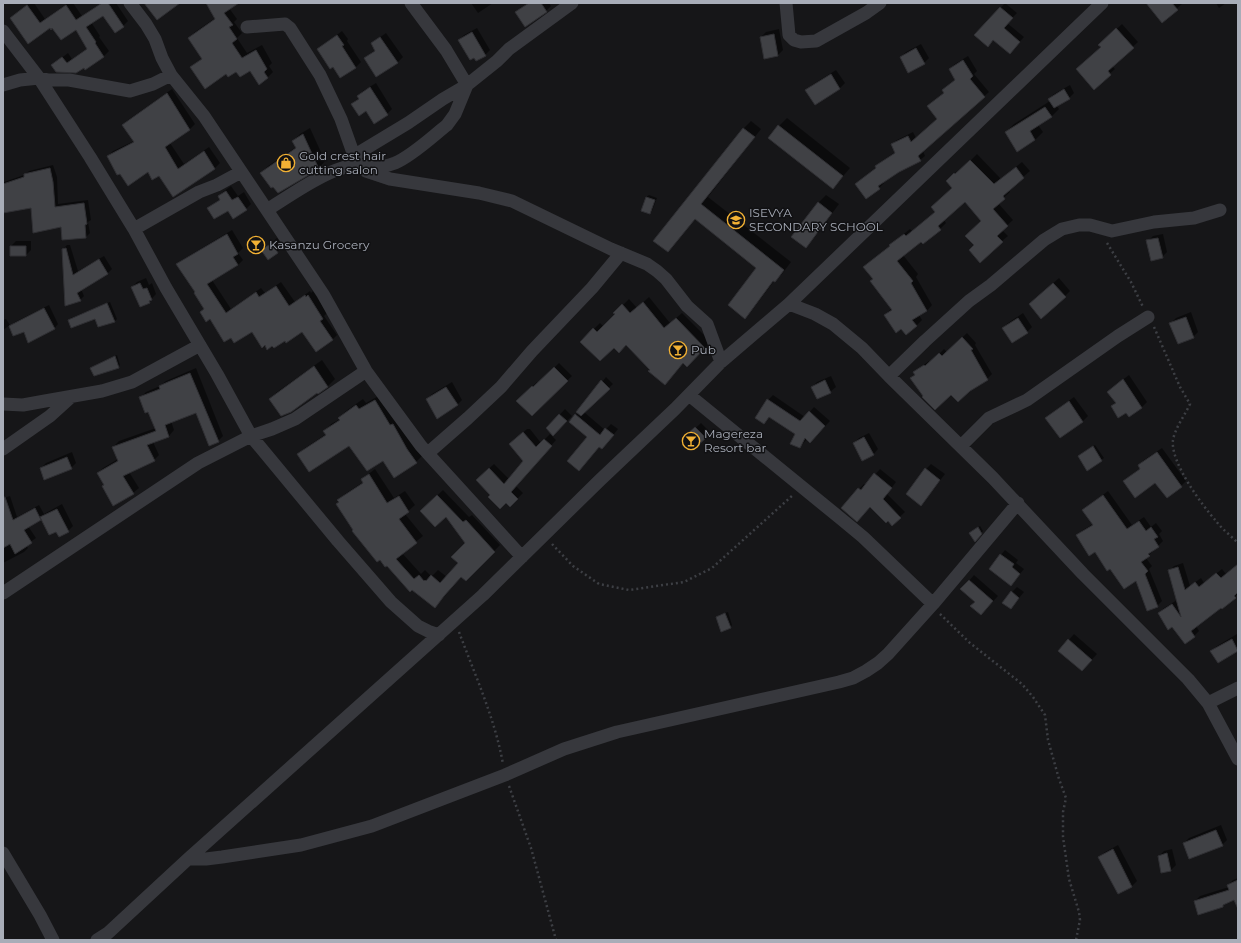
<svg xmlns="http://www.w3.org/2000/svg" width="1241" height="943" viewBox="0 0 1241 943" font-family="Montserrat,sans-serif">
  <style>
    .shadow { fill: #0007 }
    .building { fill: #404145; stroke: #303034 }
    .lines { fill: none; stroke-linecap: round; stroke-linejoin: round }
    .path { stroke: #3d3f44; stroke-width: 2.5; stroke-dasharray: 2 3; stroke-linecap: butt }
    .minor { stroke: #37383d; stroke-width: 13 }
    .labels { text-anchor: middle; stroke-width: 3; stroke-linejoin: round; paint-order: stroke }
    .poi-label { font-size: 12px; fill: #a8adb8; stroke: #111113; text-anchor: start }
  </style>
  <rect width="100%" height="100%" fill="#161618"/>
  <path class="shadow" d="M30,3H34L45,19L68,3H73L82,16L101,3H116L128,21L123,26L103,14L91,22L100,36L99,37L109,51L104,56L85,68L84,66L52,65L68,53L72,59L88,48L76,28L53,27L11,18Z
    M207,3H237L229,8L237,19L234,22L242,33L237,38L247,53L262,45L272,63L269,66L273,72L268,77L250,69L236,70L227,73L191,68L203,58L189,38L195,32L215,18Z
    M471,3H493L478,13Z
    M528,3H549L551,6L546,11L516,13Z
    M1005,3L1017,13L1007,23L1024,37L1014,48L994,39L988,45L976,35Z
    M1147,3H1181L1182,4L1162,21Z
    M1216,3H1226L1219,8Z
    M1122,24L1138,42L1112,66L1115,69L1094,88L1102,47L1105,40Z
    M477,28L490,50L485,55L459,40L464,35Z
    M779,29L783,50L778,55L761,37L766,32Z
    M342,31L348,39L347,41L361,62L356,67L333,65L318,49Z
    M386,33L403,57L398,62L365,58L376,49L372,43Z
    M921,44L929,58L924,63L901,57L906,52Z
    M968,56L977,71L974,74L989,92L923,151L925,156L920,160L899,171L883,182L884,183L879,188L861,180L876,167L881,162L895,152L892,144L897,140L913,132L916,138L938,119L933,102L945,92L943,90L956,79L950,69L955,64Z
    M836,70L845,83L840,88L807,90L812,85Z
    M376,83L392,109L387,114L352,104L359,98L358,96L363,91Z
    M1070,85L1074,93L1069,98L1057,106L1059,109L1051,117L1038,125L1043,132L1035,140L1006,132L1014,124L1050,101L1049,99L1054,94Z
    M172,89L195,124L190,129L170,143L184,164L209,147L220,163L215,168L195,181L159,175L108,156L113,151L134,141L123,125L128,120Z
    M787,118L850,168L833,188L779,126Z
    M751,121L761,129L708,197L791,262L782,274L774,281L752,310L745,318L758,268L695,219L668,251L655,241L744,128Z
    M310,128L325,161L319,168L278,192L262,173L268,166L296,147L293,141L300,134Z
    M977,154L1001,179L1022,162L1030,171L1008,190L1010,192L998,203L1013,220L1002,230L1008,236L1002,241L975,245L982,220L965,201L943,219L946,223L940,229L923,243L922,241L903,255L918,274L916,277L932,305L927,311L919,315L922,320L916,326L885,315L891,309L874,279L890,245L910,229L912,231L936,211L953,188V175L961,168L962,169Z
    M53,165L57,177L58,204L88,200L91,220L88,222L90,233L86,237L63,239L62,226L32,206L3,205L4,182L24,175L29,171Z
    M231,186L238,196L244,192L251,204L246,209H208L221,199L219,196L224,191Z
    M649,195L657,198L652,211L650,213L646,197Z
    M826,195L839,204L814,238L806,246L793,237L819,202Z
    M232,230L243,248L238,253L243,260L238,265L212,280L231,309L261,288L265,293L281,282L295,302L310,291L311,293L313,291L327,313L324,316L337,335L332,340L303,330L285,339L265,344L252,331L231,337L205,308L196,292L177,264L182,260Z
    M1163,234L1167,252L1162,257L1148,241L1153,236Z
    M277,238L283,247L268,259L262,250Z
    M16,241H31V250L26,255L11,246Z
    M67,245H70L78,271L104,256L112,269L108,273L81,289L84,296L80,300L66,305L63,249Z
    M146,278L149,285L152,283L156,294L149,302L132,287L137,282Z
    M1059,278L1070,291L1065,296L1035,299Z
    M649,297L670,323L682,313L711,342L687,366L684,362L665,384L626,344L614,347L581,342L600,323L604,327L616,314L615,313L629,299L637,308Z
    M110,302L117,319L115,321L99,326L95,318L69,320L71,318Z
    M49,305L58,324L54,329L25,331L11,326L15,322Z
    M1191,312L1198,332L1193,337L1171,323L1176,318Z
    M1023,313L1032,327L1027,332L1003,328L1008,323Z
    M6,319L10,325L3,330V320Z
    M967,333L976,343L975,345L992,374L987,379L969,390L951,394L924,396L911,378L915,374L914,372L929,361L930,363L944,349L947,352Z
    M117,355L120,365L118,367L92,368Z
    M322,360L335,379L328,386L318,393L317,391L270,399L277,392Z
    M559,363L572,376L532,414L518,401L537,382L539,383Z
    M196,368L223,436L218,441L197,412L171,421L174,430L169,436L153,442L159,455L154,460L129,472L139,488L133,493L103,486L105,484L98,473L103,468L118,459L113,447L119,441L156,428L140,398L146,392L160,386L166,381Z
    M1129,375L1147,402L1142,407L1129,415L1127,412L1112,406L1116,402L1113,387Z
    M831,376L836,387L830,392L812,387L817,382Z
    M606,377L613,384L584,412L605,430L611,424L618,429L607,443L589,437L576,415Z
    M452,382L462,400L457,405L427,399L432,394Z
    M382,394L423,455L416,462L395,477L383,460L349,444L299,454L305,448L326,434L325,431L331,424L340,419L339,418L346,411L363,399L366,403Z
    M773,395L805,417L814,407L830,421L815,437L807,439L800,447L796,434L770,416L764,423L768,400Z
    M1074,397L1088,416L1083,421L1060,437L1047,418L1052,413Z
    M565,409L572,416L553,435L547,428Z
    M701,423L710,432L696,446L687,436Z
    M527,429H530L541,443L550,434L556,440L516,486L523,493L510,506L506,501L491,495L482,475L494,464L509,479L525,461L510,444Z
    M869,433L878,449L873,455L854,443L859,438Z
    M1095,445L1104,458L1087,469L1079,456Z
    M1162,448L1186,481L1181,486L1155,482L1124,481L1141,468L1139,465L1144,460Z
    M72,452L76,463L71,468H41L46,463Z
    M931,464L945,474L921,505L926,469Z
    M375,469L394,498L405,491L415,505L405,514L423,536L402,553L421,574L425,570L431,576L433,575L438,570L447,577L459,563L466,543L446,515L421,511L443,490L469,517L472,515L500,545L466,580L462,576L435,607L354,530L337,504L345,494L363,482L362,479Z
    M880,469L896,482L887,494L905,512L892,524L871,506L842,508L859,489L864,484L866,485Z
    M1108,491L1132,525L1144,517L1151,527L1156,523L1162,531L1159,534L1163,541L1146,558L1152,566L1149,569L1162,601L1157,606L1136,579L1110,568L1095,551L1078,535L1083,530L1093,524L1088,506Z
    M10,496L17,517L39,505L44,514L62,504L73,526L68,531L56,530L42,518L28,526L36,538L26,545L28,548L24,552L3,563V498Z
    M980,526L983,531L975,540L970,533Z
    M1005,550L1018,560L1016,563L1024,569L1015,580L990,568Z
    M1183,563L1190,586L1201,578L1204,583L1222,569L1226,574L1238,564V594L1222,608L1221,607L1196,626L1199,631L1194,636L1173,626L1159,613L1164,608L1177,600L1169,571L1174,566Z
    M974,575L998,596L986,609L962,589Z
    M1017,587L1024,592L1011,608L1012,592Z
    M728,612L732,625L730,628L717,617L719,615Z
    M1074,634L1097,654L1087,665L1060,650Z
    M1237,634L1238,650L1218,662L1212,651L1217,646Z
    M1221,825L1227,840L1222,845L1184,843L1189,838Z
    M1118,845L1137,881L1132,886L1118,893L1100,857L1105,852Z
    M1172,849L1176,865L1171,870L1159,856L1164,851Z
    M1238,878V897L1227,902L1223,906L1195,901L1200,896L1229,887L1228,885L1233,880Z"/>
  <path class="building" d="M102,3H108L124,27L115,33L103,16L86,27L96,42L95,43L104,57L85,70L84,68L76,73L56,72L51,65L62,57L67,63L87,49L76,30L61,40L52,28L51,30L50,28L28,44L10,18L27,5L40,23L66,5L76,20Z
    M144,3H180L157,20Z
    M206,3H239L224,13L233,25L229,27L237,39L232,43L242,58L256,50L267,69L264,72L268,78L259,85L250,71L240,77L236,72L228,77L226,74L205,89L190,67L202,59L188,38L215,19Z
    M529,3H541L547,12L525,27L515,12Z
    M1146,3H1172L1178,10L1162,23Z
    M1000,7L1013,18L1004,28L1020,42L1010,54L993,40L988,47L974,35Z
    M1116,28L1134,48L1108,71L1111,75L1094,90L1076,69L1101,47L1098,45Z
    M472,32L486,56L476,61L474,58L470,60L458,40Z
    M774,34L778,56L764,59L760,37Z
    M337,35L344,45L342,46L356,68L340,78L333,67L330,69L317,49Z
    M380,37L398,63L376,77L364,58L375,51L371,43Z
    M916,48L925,64L908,73L900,57Z
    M963,60L973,76L970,79L985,97L918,156L921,161L899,172L878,186L880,189L866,199L855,184L876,168L875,166L895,153L891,144L908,136L911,142L937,119L927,106L944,93L942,90L955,80L949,69Z
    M831,74L840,89L815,105L805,90Z
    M370,87L388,115L374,124L366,111L359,116L351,104L359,99L357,96Z
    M1064,89L1070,99L1054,108L1048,99Z
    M167,93L190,130L165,147L178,169L204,151L215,169L173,197L159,176L152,180L148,172L128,186L120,174L117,175L107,156L134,142L122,125Z
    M1045,107L1052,117L1030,131L1035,140L1017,152L1005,132Z
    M778,125L843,176L833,189L768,138Z
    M743,128L755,137L701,204L784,270L775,282L773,281L745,319L728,305L756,268L695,219L668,252L653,241Z
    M303,134L319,169L278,193L273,187L271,188L260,173L296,148L292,141Z
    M970,160L994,184L1016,167L1024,178L1003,196L1005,199L993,209L1008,226L997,236L1003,242L980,263L969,250L974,245L965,236L981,221L965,202L938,226L941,230L923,244L921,242L897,261L913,281L911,283L927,311L912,320L917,326L906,335L901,329L896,333L884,315L892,310L870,281L873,279L863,267L890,246L889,245L904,234L906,236L935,212L931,207L952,188L946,181L954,173L955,174Z
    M50,168L53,182L55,207L84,203L87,224L85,225L86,238L62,240L61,227L33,233L31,208L3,213V184L24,177V174Z
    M226,191L232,200L238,197L247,210L233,219L228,211L214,219L207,208L220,200L218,196Z
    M646,197L655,200L650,214L641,211Z
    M818,202L832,213L806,248L791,237Z
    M227,234L238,254L233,257L238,265L207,284L226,313L256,292L259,297L276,286L289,306L305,295L306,297L308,295L323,319L320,321L333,340L316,352L302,332L286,343L285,341L274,348L272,346L267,350L265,345L262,348L252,332L234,343L231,338L224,342L210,319L206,322L200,312L204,309L194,293L195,292L176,264Z
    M1158,238L1163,258L1151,261L1146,240Z
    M272,243L278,253L268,260L261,250Z
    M10,246H26V256H10Z
    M66,248L73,275L99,259L108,274L77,293L81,301L65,306L62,249Z
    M140,283L143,289L147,288L152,300L149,301L150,303L140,307L131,287Z
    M1053,283L1066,297L1041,319L1029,304Z
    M643,302L664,328L676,318L705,348L687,367L683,363L665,385L648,371L650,370L626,345L619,353L614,348L600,361L580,342L593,328L597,332L615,314L613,313L622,304L630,313Z
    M107,303L115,322L98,327L95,319L71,328L68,320Z
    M44,308L55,329L28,343L24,332L13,336L9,326Z
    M1186,317L1194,338L1178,344L1169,323Z
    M1018,318L1028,333L1012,343L1002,328Z
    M962,337L973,349L971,350L988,380L970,391L958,402L951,395L935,410L922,397L923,396L910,378L915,375L913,372L924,365L925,366L939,353L942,356Z
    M115,356L119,368L94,376L90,368Z
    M314,366L328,387L318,394L317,393L291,412L281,416L269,399Z
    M554,367L568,381L532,416L516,401L532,386L533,387Z
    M190,373L219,442L209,446L196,413L165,425L169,437L147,445L155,461L123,476L134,494L113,506L102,486L104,485L97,473L118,461L112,447L156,431L148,412L145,413L139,397L160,389L159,386L168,382Z
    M1123,379L1142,408L1129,417L1126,413L1118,418L1111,406L1116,403L1107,392Z
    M601,380L610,389L581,416L576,412Z
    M825,380L831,393L817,399L811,387Z
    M446,387L458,405L437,419L426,399Z
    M767,399L800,421L809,411L825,426L810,443L805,438L800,448L790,444L795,434L769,417L764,424L755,418Z
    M375,400L390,425L393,424L407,449L417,463L394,478L383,461L367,471L349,446L309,472L297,454L326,435L323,431L340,420L338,418L356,405L359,409Z
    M1069,401L1083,422L1060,438L1045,418Z
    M559,414L567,421L553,436L546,428Z
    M575,414L600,435L605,428L614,435L602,449L599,447L579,471L567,461L587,437L569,422Z
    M695,427L706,438L696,447L685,436Z
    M523,432L536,447L544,439L552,446L511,492L518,499L510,507L506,503L500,509L488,497L490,495L476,480L489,468L504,484L523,461L509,444Z
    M864,437L874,455L862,461L853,443Z
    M1093,446L1102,461L1087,471L1078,456Z
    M1157,452L1182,487L1167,498L1155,483L1135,498L1123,481L1140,469L1138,465Z
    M67,457L72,469L44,480L40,468Z
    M925,468L940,480L921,506L906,494Z
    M874,473L892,488L883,499L901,518L892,526L888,521L886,523L870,507L857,522L841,508L858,488L861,490Z
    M369,474L387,503L399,496L409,512L399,519L417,543L396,559L414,579L419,575L424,581L425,580L426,581L431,575L440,583L458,563L451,557L465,543L446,517L435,527L420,511L437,495L463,522L466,520L495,552L466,581L461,577L444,596L435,608L412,590L410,592L387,566L385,567L380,560L377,562L352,531L353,530L336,504L339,502L337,500L363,483L361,479Z
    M1103,495L1127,529L1139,521L1146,531L1151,527L1158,537L1154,539L1159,547L1148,554L1150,556L1141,562L1148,571L1145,574L1158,607L1147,611L1136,581L1124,589L1110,569L1107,571L1095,552L1089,556L1076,535L1093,525L1082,510Z
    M3,497H5L13,520L35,508L41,520L24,530L32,543L15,554L10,544L3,548Z
    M57,509L69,532L59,537L56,532L49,535L40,517Z
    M978,527L982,534L975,542L969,533Z
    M1000,554L1014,564L1012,567L1020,574L1011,586L989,569Z
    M1238,564V592L1234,596L1236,598L1222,609L1221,608L1191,631L1195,637L1185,644L1172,627L1168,630L1158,613L1172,604L1181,617L1168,570L1178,567L1185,590L1195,582L1199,587L1216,573L1221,578Z
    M969,580L993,601L981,615L970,606L975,602L960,589Z
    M1011,591L1019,598L1011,609L1002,603Z
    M725,613L731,628L721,632L716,617Z
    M1068,639L1092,660L1082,671L1058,651Z
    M1232,639L1238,651L1218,663L1210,651Z
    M1216,830L1223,846L1189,859L1183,843Z
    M1113,849L1132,887L1118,894L1098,857Z
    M1167,853L1171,871L1161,873L1158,856Z
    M1238,880V909L1234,900L1223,905V907L1198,915L1194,901L1229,890L1227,885Z"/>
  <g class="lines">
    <path class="path" d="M1107,243L1131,282L1143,307
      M1154,327L1180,387L1190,404C1185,415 1175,428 1173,440C1170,462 1202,505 1216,521C1222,529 1231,536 1238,543
      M552,544L573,566L599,584L629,590L684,582L712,568L793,495
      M940,614L970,643L1022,684L1033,697L1045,715L1048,740L1059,779L1066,798L1063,812V837L1069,879L1079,912L1080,920L1076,940
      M459,632C475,675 495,719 503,764
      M509,786L531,848L556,940"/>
    <path class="minor" d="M130,3L146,24L155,39L162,58L171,75L204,116L323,294L366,371L421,446L522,557
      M786,3L789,35L794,40L801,42L816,41L866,13L880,3
      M247,27L285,24L290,28L320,75L341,119L357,164L366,171L390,179L479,193L512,201L611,249L647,264L657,271L666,279L687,306L707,324L721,362
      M3,31L39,78L90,157L134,229L166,288L217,374L251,436L338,541L391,602L418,626L430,632L439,635
      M3,85L20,80L39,78L49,80H69L130,91L153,84L171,75
      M355,155L408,123L443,99L467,85L446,50L411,3
      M267,210C289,196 330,167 356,165C360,164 364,166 368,167C378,168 387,166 395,163C412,156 433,136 447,125L455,114L467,85L497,61L509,49L572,3
      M134,229L199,192L217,185L241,172
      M789,304L815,314L833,324L862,348L889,376L993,478L1083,574L1188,679L1208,703L1238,759
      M889,376L925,341L969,301L991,285L1044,240L1062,229L1079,225H1090L1112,231L1154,222L1194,218L1220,210
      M689,395L840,518L863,537L933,604
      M3,404L23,405L45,401L102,391L132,382L200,345
      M961,446L989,418L1027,400L1118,336L1148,317
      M3,449L50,416L71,397
      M428,453L468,418L501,387L532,351L592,288L621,253
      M3,593L198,463L251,436L272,429L295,419L366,371
      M1208,703L1238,688
      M3,853L40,915L53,940
      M188,859H206L222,857L301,845L372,826L505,775L564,749L617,732L839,682L853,678L866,671L878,663L888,654L933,604L1018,503
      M97,940L108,933L188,859L483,595L599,481L675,409L721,362L789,304L1102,3"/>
  </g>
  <defs>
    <symbol id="shop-ring" viewBox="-11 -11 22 22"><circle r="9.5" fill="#111113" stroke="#f2b134" stroke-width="1.5"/><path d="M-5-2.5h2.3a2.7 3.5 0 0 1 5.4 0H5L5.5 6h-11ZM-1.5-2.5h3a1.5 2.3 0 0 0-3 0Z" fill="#f2b134"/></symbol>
    <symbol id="school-ring" viewBox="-11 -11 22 22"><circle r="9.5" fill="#111113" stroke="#f2b134" stroke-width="1.5"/><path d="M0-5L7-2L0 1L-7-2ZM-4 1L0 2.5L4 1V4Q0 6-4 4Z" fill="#f2b134"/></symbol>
    <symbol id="bar-ring" viewBox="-11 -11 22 22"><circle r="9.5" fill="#111113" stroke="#f2b134" stroke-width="1.5"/><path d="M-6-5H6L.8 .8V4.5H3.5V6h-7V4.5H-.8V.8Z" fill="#f2b134"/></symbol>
  </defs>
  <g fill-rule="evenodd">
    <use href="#shop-ring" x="276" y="153" width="20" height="20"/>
    <use href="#school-ring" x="726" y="210" width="20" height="20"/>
    <use href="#bar-ring" x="246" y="235" width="20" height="20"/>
    <use href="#bar-ring" x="668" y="340" width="20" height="20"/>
    <use href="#bar-ring" x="681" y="431" width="20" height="20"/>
  </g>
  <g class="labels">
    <g class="poi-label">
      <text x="299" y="160">Gold crest hair<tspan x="299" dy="14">cutting salon</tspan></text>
      <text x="749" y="217">ISEVYA<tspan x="749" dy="14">SECONDARY SCHOOL</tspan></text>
      <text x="269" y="249">Kasanzu Grocery</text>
      <text x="691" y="354">Pub</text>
      <text x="704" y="438">Magereza<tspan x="704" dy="14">Resort bar</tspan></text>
    </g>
  </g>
  <rect width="1241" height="943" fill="none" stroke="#a8adb8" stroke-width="8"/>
</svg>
